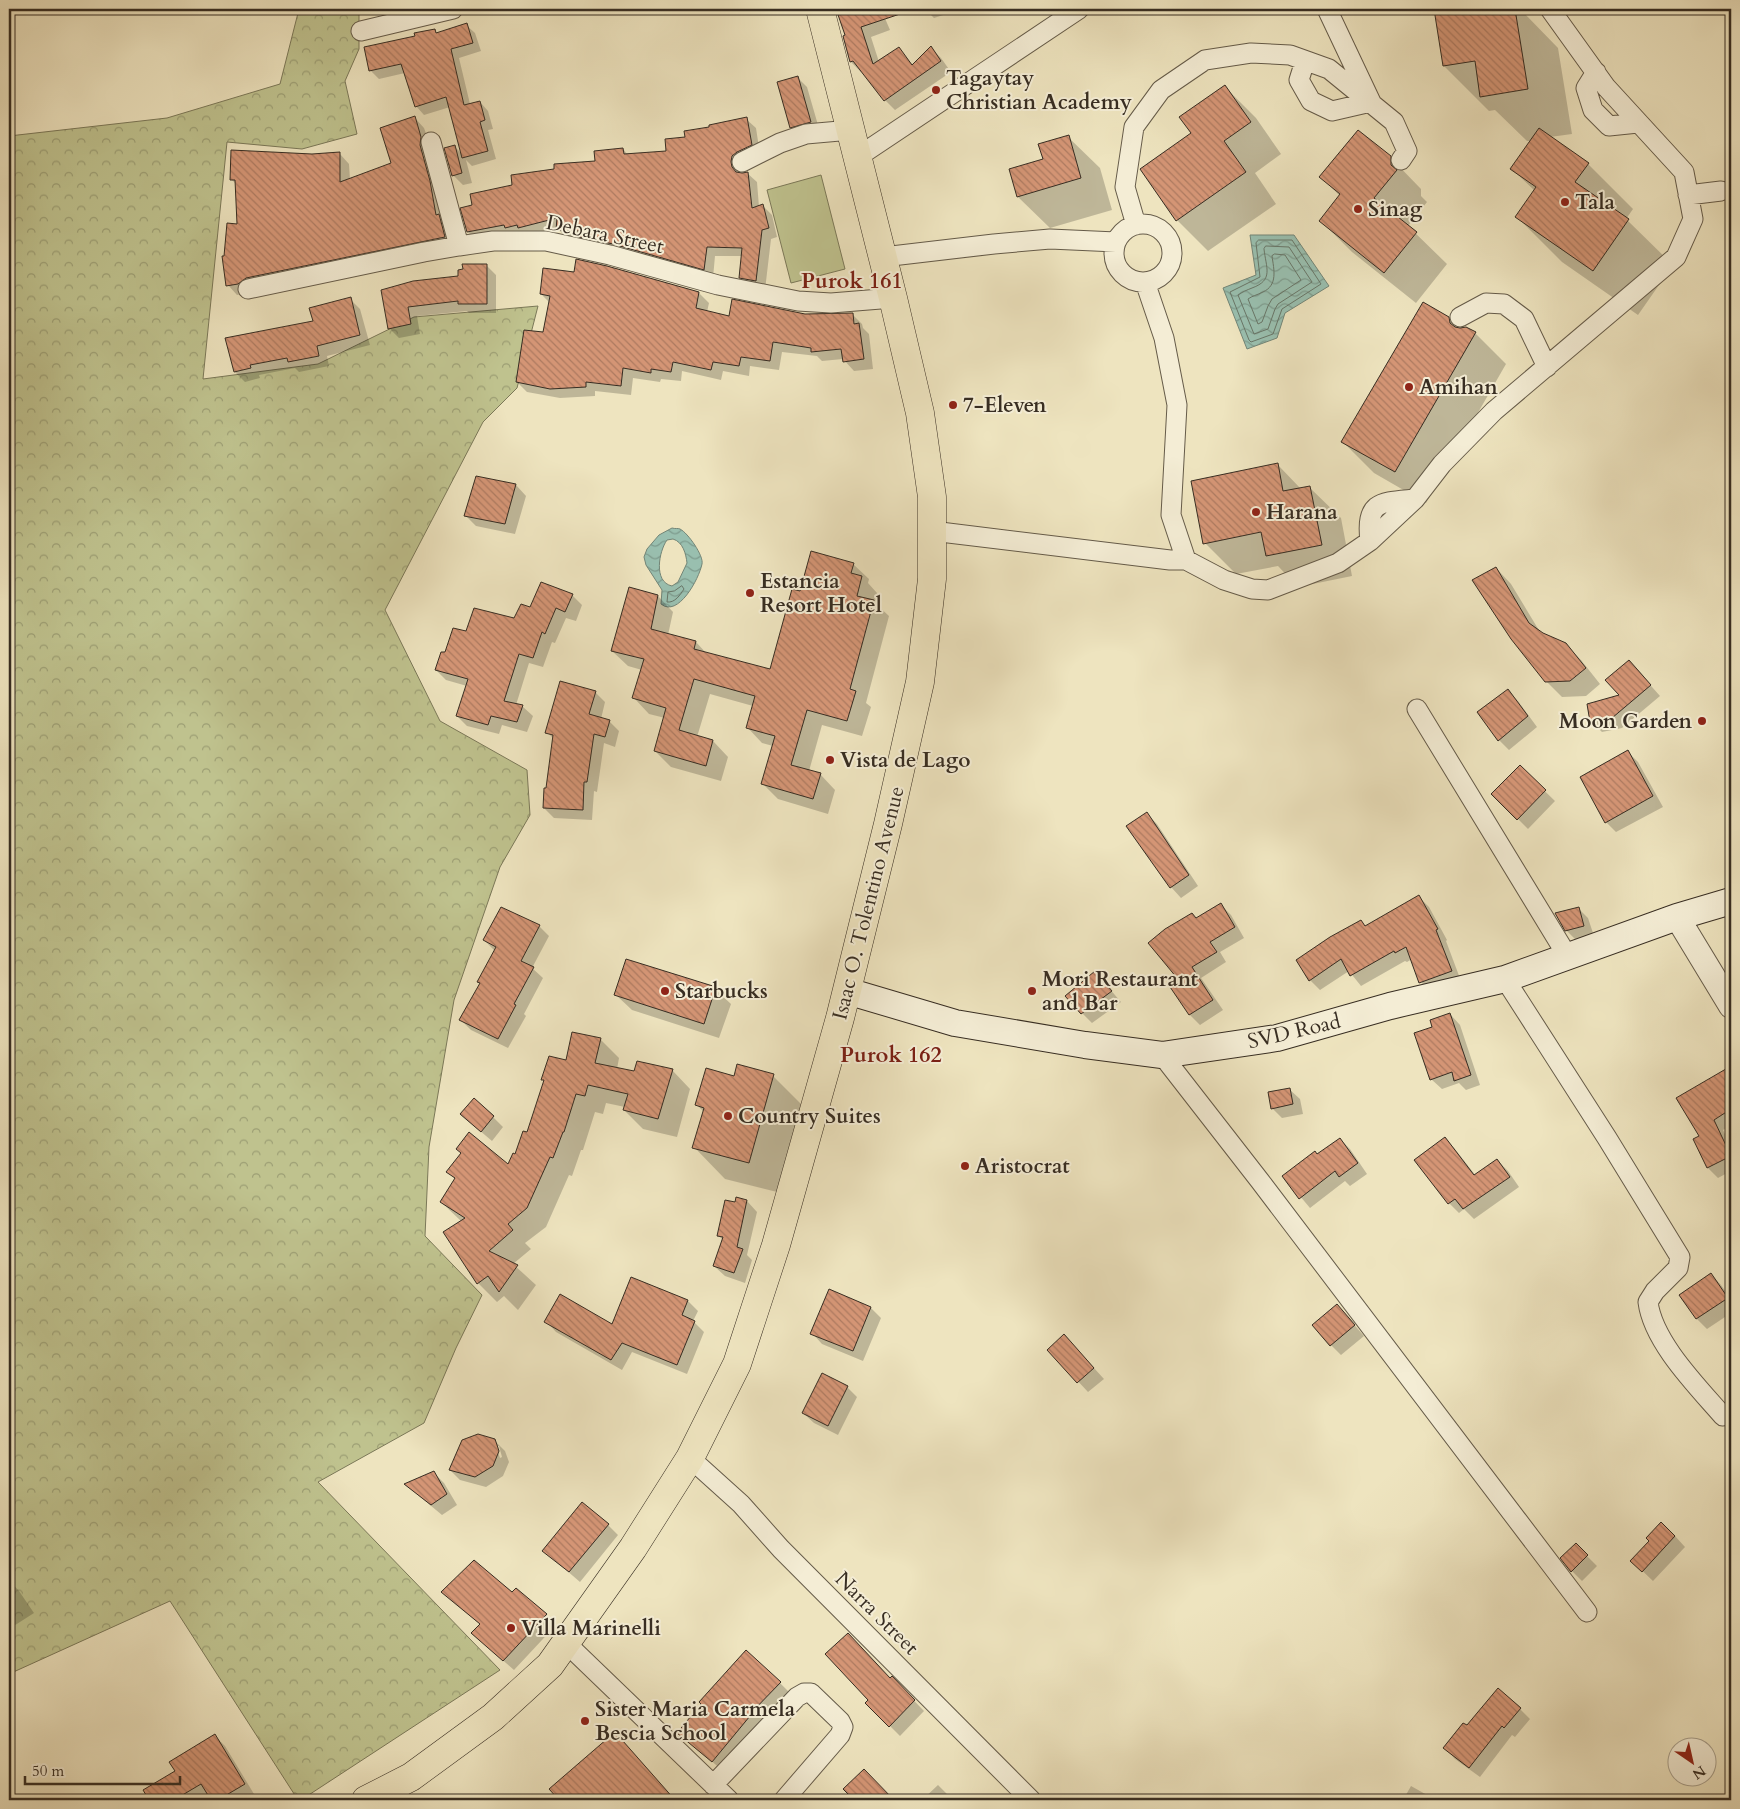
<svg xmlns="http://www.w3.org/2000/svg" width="1740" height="1809" viewBox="0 0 1740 1809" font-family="Cardo,serif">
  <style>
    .forest { fill: url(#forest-crowns); stroke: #7b7858 }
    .garden { fill: #bfc28e; stroke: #7b7858 }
    .water { fill: url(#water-waves); stroke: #728577; fill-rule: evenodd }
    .shadow { fill: #0003; fill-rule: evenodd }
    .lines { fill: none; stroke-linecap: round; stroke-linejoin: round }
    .shore { stroke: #687668; stroke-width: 1 }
    .building { fill: url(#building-back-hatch); stroke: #372d22 }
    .minor-casing { stroke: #655b49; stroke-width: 21 }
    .tertiary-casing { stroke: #655b49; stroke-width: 26 }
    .secondary-casing { stroke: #372d22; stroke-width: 28 }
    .primary-casing { stroke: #372d22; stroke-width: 29 }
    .minor { stroke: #f4edd5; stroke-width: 19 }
    .tertiary { stroke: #f4edd5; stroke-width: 24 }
    .secondary { stroke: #f4edd5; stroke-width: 26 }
    .primary { stroke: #eee4bf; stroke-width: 28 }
    .poi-dot { fill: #8f2418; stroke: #f4edd5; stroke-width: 2 }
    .labels { text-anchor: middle; stroke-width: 4; stroke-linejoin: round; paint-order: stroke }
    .poi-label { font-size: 21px; font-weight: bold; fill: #372d22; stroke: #f4edd5; text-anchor: start }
    .street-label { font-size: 21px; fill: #372d22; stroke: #f4edd5 }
    .neighbourhood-label { font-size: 22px; font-weight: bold; fill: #7a1f14; stroke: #f4edd5 }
  </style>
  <defs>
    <pattern id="forest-crowns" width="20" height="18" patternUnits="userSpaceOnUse" patternTransform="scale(1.25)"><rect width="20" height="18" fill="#bfc28e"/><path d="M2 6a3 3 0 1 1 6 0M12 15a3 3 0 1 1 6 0" fill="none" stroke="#9c9e74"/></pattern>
    <pattern id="water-waves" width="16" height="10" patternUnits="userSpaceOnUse" patternTransform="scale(1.25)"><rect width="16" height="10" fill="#99bfaf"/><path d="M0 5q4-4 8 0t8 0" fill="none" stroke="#7e9c8e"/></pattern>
    <pattern id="building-back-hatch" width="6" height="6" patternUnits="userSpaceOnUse" patternTransform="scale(1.25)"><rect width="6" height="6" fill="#d49575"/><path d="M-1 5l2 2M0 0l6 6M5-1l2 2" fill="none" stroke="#ad7a60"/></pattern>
  </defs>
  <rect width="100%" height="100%" fill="#eee4bf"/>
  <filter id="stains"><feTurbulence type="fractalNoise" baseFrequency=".004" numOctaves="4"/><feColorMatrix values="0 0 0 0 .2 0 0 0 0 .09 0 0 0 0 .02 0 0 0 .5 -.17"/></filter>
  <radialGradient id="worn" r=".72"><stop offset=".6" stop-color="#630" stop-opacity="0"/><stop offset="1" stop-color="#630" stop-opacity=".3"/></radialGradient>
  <path class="forest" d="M299,9H359V49L345,81L357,134L302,149L227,142L203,379L318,364L414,317L538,306L517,388L483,422L385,610L440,721L527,770L530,815L500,867L454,1000L429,1147L425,1236L482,1295L456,1348L424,1423L318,1482L500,1670L301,1800H298L170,1601L9,1674V136L167,118L280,84Z"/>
  <path class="garden" d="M821,175L845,269L791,283L767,190Z"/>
  <path class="water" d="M1250,235H1294L1329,286L1285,313L1277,338L1247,349L1223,288L1256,275Z
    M672,528C675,529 678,528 680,529C688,533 704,556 702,564C699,579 678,618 661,604L662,590L646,565L644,557L647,549L659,535ZM673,539C683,542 686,554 687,563L678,582L672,586C653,582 659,551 667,540Z"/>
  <path class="shadow" d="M394,9H420L400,15Z
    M837,9H901L884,16L890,30L871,37L879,62L898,49L913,65L931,48L941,58L951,72L895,110L885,100L863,71L861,72L851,62L847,36Z
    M925,9H962L934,18Z
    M1435,9H1520L1558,48L1572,134L1550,137L1588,164L1633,209L1626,219L1673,265L1638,315L1562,262L1517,217L1535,191L1512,169L1532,141H1527L1495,110L1489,111L1444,66Z
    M466,25L475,33L481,51L459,58L470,104L480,102L488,111L493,129L488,130L496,159L472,166L466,160L472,183L463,185L453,175L455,147L462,154L450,107L424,115L416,106L405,73L379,79L370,70L416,37L435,31L438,34Z
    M797,77L807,87L820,132L801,137L791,127Z
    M1225,87L1256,118L1281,154L1255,173L1276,204L1208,251L1177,220L1192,134Z
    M415,118L424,128L431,147L454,247L248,293L237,295L228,285L239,225L236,184L231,179L312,155L340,154L349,164L350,180L393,164Z
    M746,119L756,128L760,154L741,166L740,174L747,173L757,182L759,207L763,206L772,215L777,237L771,239L765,290L749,286L740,277L742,256H715L713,278L590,246L584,240L567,238L558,229L528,237L477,241L468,232L474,206L513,186L596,163L623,149L628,155L668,152L686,138L711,128Z
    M1068,137L1100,168L1112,210L1050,228L1018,197L1011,170L1044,160Z
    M1390,157L1421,189V196L1427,202L1408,226L1447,264L1416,303L1352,252L1321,221L1340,196L1321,177Z
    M486,265L496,275V313H469L467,311L417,316L420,334L399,338L389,328L382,290L459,277Z
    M699,293L709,303L707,312L730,317L852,314L862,324L863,328L869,334L873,369L854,371L843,359L822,361L817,356L782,352L779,370L750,366L749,376L723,371L721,380L682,371L681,381L661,379L660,382L633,378L631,395L595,391V396L560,398L527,392L517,382L544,334L550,303L541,294Z
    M350,299L360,309L370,345L327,356L329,366L299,372L295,368L259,375L260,378L245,382L235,372Z
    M1448,318L1460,330L1475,333L1506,364L1426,503L1374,473L1343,442Z
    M1278,465L1301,489L1309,487L1341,518L1352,576L1298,587L1278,566L1236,574L1205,543Z
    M516,485L526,496L515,534L476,526L466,516Z
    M853,564L869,579L868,583L877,593L875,603L889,616L866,703L871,707L862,736L822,725L809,771L820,774L835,790L828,814L778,799L763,784L773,746L762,743L747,727L753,706L710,694L697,737L713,741L728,757L721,781L671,767L655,751L665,718L649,714L634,698L642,670L628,666L612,651L658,596L673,612L668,635L696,642L707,654L771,670L801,592Z
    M1496,568L1511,584L1540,632L1565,644L1581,660L1600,684L1586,696L1562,697L1546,681Z
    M572,595L582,605L576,621L566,618L555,643L552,642L543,667L529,663L516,705L522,706L533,716L527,732L502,725L499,734L467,726L457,716L467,686L446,680L436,670L446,654L466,633L515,620L531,609Z
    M1629,661L1660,696L1622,728L1602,732L1592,722L1588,705L1621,696Z
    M1508,691L1518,701L1537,727L1509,750L1499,740L1479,713Z
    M595,692L605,702L601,719L609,721L619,731L615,747L604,743L597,792L594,791L592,820L554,818L544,808L554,739L547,732Z
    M1628,752L1638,762L1663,807L1616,832L1606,822Z
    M1520,767L1555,801L1528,829L1493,794Z
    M1147,814L1157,824L1198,886L1181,898L1171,887L1128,826Z
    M1419,897L1429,907L1447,940L1446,941L1461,981L1431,992L1421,982L1412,959L1407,962L1405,961L1361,986L1349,971L1320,990L1310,980L1361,921L1366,927Z
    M1221,905L1231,915L1244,938L1220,952L1226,962L1201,978L1223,1010L1200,1025L1190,1015L1169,984L1179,978L1197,919Z
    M1578,908L1588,918L1594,936L1577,941L1566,930Z
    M539,926L549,936L532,968L543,978L524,1014L526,1016L508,1048L471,1030L461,1020L481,984L478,981L495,951L484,940Z
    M1095,972L1121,1002L1092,1023L1082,1013Z
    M715,989L731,1004L719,1038L632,1010L616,995Z
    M1450,1014L1460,1025L1480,1085L1466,1090L1459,1083L1442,1089L1431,1079L1434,1028Z
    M600,1039L619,1058L617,1069L635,1073L672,1070L690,1089L677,1137L643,1129L624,1110L625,1107L606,1103L603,1114L595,1112L583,1150H581L572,1176L569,1175L546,1227L525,1243L531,1249L513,1264L536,1285L518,1310L504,1296L497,1302L478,1283L445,1233L461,1221L441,1202L455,1179L448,1172L508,1166L516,1156L528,1134L545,1082L542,1079Z
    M1731,1067V1125L1723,1130L1731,1147V1171L1718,1178L1708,1168L1695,1140L1701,1137L1678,1099Z
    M773,1076L804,1107L781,1193L725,1179L694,1147L704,1112L697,1105L734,1077Z
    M1289,1089L1300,1099L1303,1114L1282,1118L1272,1108Z
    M493,1117L503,1127L492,1141L472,1124Z
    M1445,1138L1455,1149L1476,1176L1497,1160L1508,1171L1519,1187L1474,1219L1464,1209L1459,1213L1449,1203Z
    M1340,1139L1350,1149L1367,1174L1350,1186L1345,1181L1310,1208L1284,1177Z
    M747,1201L757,1212L747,1255L752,1260L745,1283L725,1276L714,1266L723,1240L718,1235L735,1204Z
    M1711,1274L1721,1285L1731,1299V1313L1707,1329L1697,1319L1681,1295Z
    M688,1301L698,1311L693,1321L704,1332L687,1374L632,1352L622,1370L556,1332L546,1321L613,1326Z
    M1337,1305L1364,1336L1341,1355L1331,1345Z
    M871,1308L881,1318L863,1361L822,1344L812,1333Z
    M1074,1346L1104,1379L1088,1392L1049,1350Z
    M847,1387L857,1397L838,1435L814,1423L803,1413Z
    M494,1440L505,1451L509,1462L503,1476L486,1487L460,1480L450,1470ZM496,1446H499L502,1457L500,1458Z
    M434,1473L444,1483L457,1505L442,1515L406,1485Z
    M608,1525L618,1535L580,1582L544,1551Z
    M1675,1536L1685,1547L1653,1581L1632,1561Z
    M1586,1555L1597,1566L1582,1581L1572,1571Z
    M9,1580L19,1591L34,1613L9,1629Z
    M442,1592L512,1594L546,1615L556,1625L514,1670L483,1643L481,1625Z
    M892,1678L924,1711L900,1736L867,1703Z
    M780,1683L790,1693L723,1771L679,1733Z
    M1520,1709L1530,1719L1515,1737L1512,1735L1480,1777L1455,1759L1445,1748L1467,1727Z
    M615,1733L630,1749L675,1800H560L551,1789Z
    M215,1736L225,1746L254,1794L245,1800H212L209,1795L201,1800H151L145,1790L176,1771Z
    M864,1771L893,1800H843L849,1794Z
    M938,1785L953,1800H922Z
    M1411,1786L1436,1800H1403Z"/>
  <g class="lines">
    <path class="shore" d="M1259,240H1292L1321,284L1282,309L1273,334L1251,342L1249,340L1230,292L1260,277L1256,243Z
      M1266,246L1289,247L1312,282L1278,304L1275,309L1268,329L1254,334L1238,295C1242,292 1247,290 1252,288C1274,280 1266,268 1264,249Z
      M1275,254L1285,255L1301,280L1272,299L1268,306L1262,322L1258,324L1248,299C1252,296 1257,295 1263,292C1278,285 1274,270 1272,256Z
      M682,586L684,589C680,595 675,603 667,602L668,592L674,591Z"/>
  </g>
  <path class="building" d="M836,9H905L906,12L861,27L873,64L899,47L912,65L931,46L941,61L884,101L853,61L850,62L843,36L845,35Z
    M1434,9H1515L1528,89L1480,97L1475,61L1443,66Z
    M467,23L473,43L451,49L464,105L480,101L485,120L480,122L488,151L462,158L446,97L415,107L401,64L369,71L364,47L415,36L414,33L435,29L436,33Z
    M798,76L811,122L790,128L777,82Z
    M1225,85L1251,122L1224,141L1246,172L1176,221L1140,169L1191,133L1179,117Z
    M415,116L421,137L420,145L430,181L436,215L439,214L445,237L246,278L238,284L226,286L222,256H224L227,223L237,224L235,180H230L231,150L312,154L340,152V182L391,163L380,128Z
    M747,117L752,145L737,152L732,156L731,162L732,167L736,172L742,173L748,172L752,208L763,204L769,228L762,230L756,281L739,278L742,248L707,247L704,270L613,244L579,237L580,231L556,230L557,218L518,228L517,225L505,228L504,225L467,232L460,208L472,205L470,194L512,185L511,175L554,169V164L595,161L594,151L623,148L624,154L666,151L665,139L685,137L684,131L709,127V125Z
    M1539,128L1589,163L1575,182L1629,219L1593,271L1515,217L1536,187L1510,169Z
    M1358,130L1391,156V165L1397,170L1374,198L1417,232L1384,273L1319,221L1340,194L1319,177Z
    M1069,135L1081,178L1017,197L1009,169L1043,159L1038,144Z
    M455,145L462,173L452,176L444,148Z
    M576,259L607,266L699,292L696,308L729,316L732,299L805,314L853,313L854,324L859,323L864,359L843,362L841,349L811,352V348L773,342L770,361L741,357L739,366L713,362L711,370L673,362L671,372L651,369V373L623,368L621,386L586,382V387L550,389L516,382L524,330L543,332L550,296L540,294L543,268L574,272Z
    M462,264H487V304H458V301L408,307L411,324L388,329L381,290L413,281L458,276V270L463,269Z
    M351,297L360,335L317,346L319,356L288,362L287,358L250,365L251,368L234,372L225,338L313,321L309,308Z
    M1423,302L1449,317L1450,323L1455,327L1460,328L1466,327L1476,332L1395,472L1341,442Z
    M1278,463L1283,491L1310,486L1322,545L1266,556L1261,532L1203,544L1191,481Z
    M476,476L516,484L505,524L464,516Z
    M811,551L854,563L851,573L862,576L857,596L874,600L850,689L856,691L847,721L807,710L791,765L821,773L813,799L761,784L775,736L746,728L755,696L694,679L679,730L713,740L706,766L654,751L666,708L632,698L644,659L611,651L629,587L658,595L651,629L696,641L694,649L770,669L792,589L800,591Z
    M1496,567L1529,623L1543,633L1566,643L1586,668L1570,681L1545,682L1511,639L1472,580Z
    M541,582L573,594L565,612L556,608L545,634L542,632L533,658L519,654L504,701L523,705L517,722L491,716L488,725L456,716L468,679L435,670L441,652H445L453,628L466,631L474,608L514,618L521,604L530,607Z
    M1629,660L1651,685L1612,718L1590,722L1587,704L1619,695L1605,680Z
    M560,681L596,691L589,714L610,720L605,737L594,734L587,782H584L583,810L543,808L544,788H546L553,735L545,733Z
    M1508,689L1528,716L1498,741L1477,712Z
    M1628,750L1653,796L1605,823L1580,777Z
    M1520,765L1546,790L1517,820L1491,794Z
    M1147,812L1189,875L1170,888L1126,826Z
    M1419,895L1438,929L1436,930L1452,971L1419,983L1406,947L1395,953L1394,951L1350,976L1341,959L1309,981L1296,960L1330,937L1361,920L1365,926Z
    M1221,903L1235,927L1210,942L1217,952L1192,967L1213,1000L1189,1015L1168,984L1177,978L1148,943L1165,929L1192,913L1196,918Z
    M501,907L540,925L521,961L534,967L514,1004L516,1005L498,1039L459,1020L480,983L477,982L496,947L483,940Z
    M1579,907L1584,926L1565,931L1555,913Z
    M626,959L716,987L704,1024L614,995Z
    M1095,971L1112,991L1081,1014L1065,996Z
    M1450,1013L1471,1075L1454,1081L1452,1072L1430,1080L1414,1033L1432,1027L1430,1020Z
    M572,1032L601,1038L595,1063L634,1071L637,1061L673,1069L658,1119L623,1110L628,1094L588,1085L585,1096L576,1094L564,1132H563L553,1158L550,1157L527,1208L508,1224L513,1230L489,1251L518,1265L499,1292L488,1276L477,1284L443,1232L465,1218L440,1202L455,1178L446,1172L461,1153L456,1149L469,1132L508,1164L513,1153L515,1154L523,1131L527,1132L544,1080H541L549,1056L566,1060Z
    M737,1064L774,1074L749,1163L692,1148L704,1108L695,1105L706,1068L734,1076Z
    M1731,1066V1109L1714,1120L1731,1156L1707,1168L1693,1139L1699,1136L1676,1098Z
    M1290,1088L1293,1104L1271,1109L1268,1092Z
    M474,1098L494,1116L481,1132L460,1114Z
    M1445,1137L1474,1175L1497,1159L1510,1177L1463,1209L1455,1199L1448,1204L1414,1160Z
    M1340,1138L1358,1163L1339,1177L1335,1171L1299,1199L1282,1176L1315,1151L1317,1154Z
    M736,1197L747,1200L737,1247L743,1249L734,1273L713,1266L723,1237L717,1236L725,1200L735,1202Z
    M1711,1273L1728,1298L1696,1319L1679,1295Z
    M631,1277L688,1300L682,1315L695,1321L677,1365L622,1343L611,1360L544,1322L560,1294L612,1324Z
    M829,1289L871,1307L853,1351L810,1334Z
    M1337,1304L1355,1325L1330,1346L1312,1325Z
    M1064,1334L1094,1368L1077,1383L1047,1350Z
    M822,1373L848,1386L828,1426L802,1413Z
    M478,1434L495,1439L499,1451L493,1466L475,1477L449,1470L462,1440Z
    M434,1471L447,1494L431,1505L404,1484Z
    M582,1502L609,1524L569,1572L542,1551Z
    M1661,1522L1675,1536L1642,1572L1630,1561L1649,1541L1646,1538Z
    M1576,1543L1588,1555L1571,1572L1560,1558Z
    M474,1560L512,1592L516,1588L547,1614L503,1661L471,1633L480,1624L441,1592Z
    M848,1633L890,1678L892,1676L915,1700L889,1727L865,1703L868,1700L825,1654Z
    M746,1650L781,1682L749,1715L750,1716L712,1762L677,1733L701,1704L699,1702Z
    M1498,1688L1521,1708L1504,1728L1502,1726L1469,1768L1443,1748L1463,1723L1467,1725Z
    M615,1732L675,1800H559L549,1789Z
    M215,1734L245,1784L218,1800H211L201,1784L174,1800H149L143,1790L175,1771L169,1762Z
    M864,1769L894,1800H854L843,1789Z"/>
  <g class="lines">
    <defs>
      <path id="minor" d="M361,31L453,9
        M1305,61L1299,80L1311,101L1332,111L1371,102L1327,9
        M1596,72L1586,88L1593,110L1609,126L1638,123
        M431,142L459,246
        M742,162L780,143L806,134L851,130
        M859,163L862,154L1079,9
        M1688,195L1721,191
        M1114 253a29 29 0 1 1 58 0a29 29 0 1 1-58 0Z
        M1136,225L1125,187L1134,127L1161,90L1205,60L1251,53L1290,55L1329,69L1394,122L1407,151L1401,160
        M883,257L994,244L1050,239L1116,242
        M1145,282L1164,338L1177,405L1171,515L1186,560
        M248,289L424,252L459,246L493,241H546L610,255L718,285L798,301L831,303L893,298
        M1460,317L1486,303L1504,304L1524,319L1547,367
        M932,531L1170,560H1186L1224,580L1252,589L1268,590L1338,563L1370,541L1415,499L1442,464L1494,411L1676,257L1693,219L1684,172L1606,87L1550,9
        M1370,541C1365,500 1382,502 1415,499
        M1417,709L1568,957
        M1505,979L1607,1138L1680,1257L1678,1268L1655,1291L1648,1302C1653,1342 1697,1386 1723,1416
        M1162,1055L1260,1181L1587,1612
        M690,1458L741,1504L781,1549L1031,1800
        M566,1643L729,1800
        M713,1785L797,1697L804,1693H811L840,1721L843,1727L840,1735L784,1800"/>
      <path id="tertiary" d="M1677,917L1731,1006"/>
      <path id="secondary" d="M847,991L955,1023L1085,1045L1162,1055L1277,1038L1390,1006L1505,979L1677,917L1731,901"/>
      <path id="primary" d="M366,1800L411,1777L493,1717L550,1665L633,1548L690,1458L737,1364L776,1245L840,1018L888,824L920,682L932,579V497L920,413L893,298L820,9"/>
    </defs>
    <use href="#minor" class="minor-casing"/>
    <use href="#tertiary" class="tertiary-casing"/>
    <use href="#secondary" class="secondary-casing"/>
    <use href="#primary" class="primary-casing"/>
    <use href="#minor" class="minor"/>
    <use href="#tertiary" class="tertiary"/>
    <use href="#secondary" class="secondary"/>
    <use href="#primary" class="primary"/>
  </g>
  <g class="poi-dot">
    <circle cx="936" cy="90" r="5"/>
    <circle cx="1565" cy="202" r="5"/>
    <circle cx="1358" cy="209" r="5"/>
    <circle cx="1409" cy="387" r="5"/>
    <circle cx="953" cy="405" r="5"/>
    <circle cx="1256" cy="512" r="5"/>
    <circle cx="750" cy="593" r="5"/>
    <circle cx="1702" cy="721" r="5"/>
    <circle cx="830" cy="760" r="5"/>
    <circle cx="665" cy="991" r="5"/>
    <circle cx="1032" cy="991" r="5"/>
    <circle cx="728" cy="1116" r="5"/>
    <circle cx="965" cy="1166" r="5"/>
    <circle cx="511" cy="1628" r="5"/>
    <circle cx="585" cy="1721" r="5"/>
  </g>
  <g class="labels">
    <g class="poi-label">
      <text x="946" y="85">Tagaytay<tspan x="946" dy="24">Christian Academy</tspan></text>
      <text x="1575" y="209">Tala</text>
      <text x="1368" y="216">Sinag</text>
      <text x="1419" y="394">Amihan</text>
      <text x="963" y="412">7-Eleven</text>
      <text x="1266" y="519">Harana</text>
      <text x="760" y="588">Estancia<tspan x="760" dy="24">Resort Hotel</tspan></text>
      <text x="1692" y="728" text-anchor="end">Moon Garden</text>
      <text x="840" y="767">Vista de Lago</text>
      <text x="1042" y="986">Mori Restaurant<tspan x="1042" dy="24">and Bar</tspan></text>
      <text x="675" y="998">Starbucks</text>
      <text x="738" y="1123">Country Suites</text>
      <text x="975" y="1173">Aristocrat</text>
      <text x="521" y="1635">Villa Marinelli</text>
      <text x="595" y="1716">Sister Maria Carmela<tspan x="595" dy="24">Bescia School</tspan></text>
    </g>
    <g class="street-label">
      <text transform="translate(605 234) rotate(12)" y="7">Debara Street</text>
      <text transform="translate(868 903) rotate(-76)" y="7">Isaac O. Tolentino Avenue</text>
      <text transform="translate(1294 1031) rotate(-13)" y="7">SVD Road</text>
      <text transform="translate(877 1613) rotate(45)" y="7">Narra Street</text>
    </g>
    <g class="neighbourhood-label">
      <text x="852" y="288">Purok 161</text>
      <text x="891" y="1062">Purok 162</text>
    </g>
  </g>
  <rect width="1740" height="1809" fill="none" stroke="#eee4bf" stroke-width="30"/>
  <rect x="10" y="10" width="1720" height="1789" fill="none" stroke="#372d22" stroke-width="2.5"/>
  <rect x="15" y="15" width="1710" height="1779" fill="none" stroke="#372d22"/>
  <g transform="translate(1692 1762) rotate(146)"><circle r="24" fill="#f4edd5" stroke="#a8a08d"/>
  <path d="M0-4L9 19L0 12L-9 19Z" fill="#8f2418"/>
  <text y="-8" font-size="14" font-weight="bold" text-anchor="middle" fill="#372d22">N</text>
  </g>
  <path d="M25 1776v8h155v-8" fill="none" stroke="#372d22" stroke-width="2.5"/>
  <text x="32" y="1776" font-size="15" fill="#372d22" stroke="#f4edd5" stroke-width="4" paint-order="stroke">50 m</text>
  <rect width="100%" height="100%" filter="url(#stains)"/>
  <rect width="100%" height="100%" fill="url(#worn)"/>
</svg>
